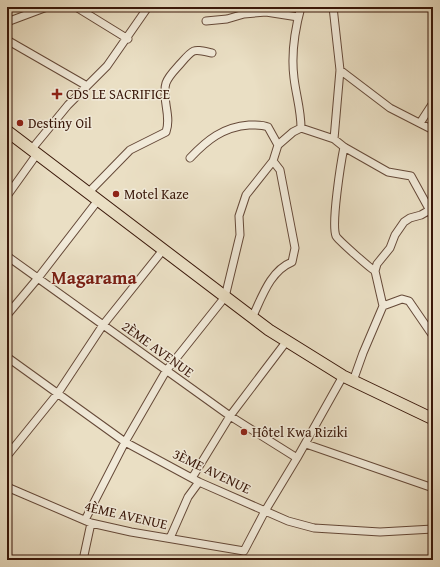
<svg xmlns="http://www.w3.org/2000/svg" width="440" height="567" viewBox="0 0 440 567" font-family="'Gentium Book Plus',serif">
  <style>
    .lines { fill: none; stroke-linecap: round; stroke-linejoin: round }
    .minor-casing { stroke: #654938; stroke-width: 9 }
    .primary-casing { stroke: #391709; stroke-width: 13 }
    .minor { stroke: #f1ead9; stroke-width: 7 }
    .primary { stroke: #eadfc4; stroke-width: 11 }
    .poi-dot { fill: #8f2418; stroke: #f1ead9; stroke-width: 1.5 }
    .labels { text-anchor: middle; stroke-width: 3; stroke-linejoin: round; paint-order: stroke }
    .poi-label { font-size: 14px; fill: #391709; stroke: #f1ead9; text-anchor: start }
    .street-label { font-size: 14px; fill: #391709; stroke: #f1ead9 }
    .district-label { font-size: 18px; font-weight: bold; fill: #7a1f14; stroke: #f1ead9 }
  </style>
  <rect width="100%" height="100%" fill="#eadfc4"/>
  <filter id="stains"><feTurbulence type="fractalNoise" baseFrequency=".005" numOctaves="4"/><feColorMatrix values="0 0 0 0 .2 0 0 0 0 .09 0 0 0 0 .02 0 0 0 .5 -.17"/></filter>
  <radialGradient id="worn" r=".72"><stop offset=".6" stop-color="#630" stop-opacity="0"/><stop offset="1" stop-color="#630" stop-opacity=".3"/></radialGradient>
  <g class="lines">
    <defs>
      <path id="minor" d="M76,7L128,39
        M301,7C295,29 291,55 294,78C296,95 301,110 301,128L334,139L344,147L388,172L411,176L433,216
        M333,7L340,70L334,139
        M206,21L227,19L244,14L266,12L298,17
        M7,22L47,7
        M7,40L87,86
        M340,70L390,108L433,130
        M420,123L433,103
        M344,147C341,162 331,224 336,236C338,240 371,269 375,271L377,264L390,248L395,235L404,222L410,218L421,215L433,208
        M31,150L68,105L107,66L148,7
        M190,158C207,140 223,127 249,125C255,125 262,124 268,127L278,145
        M89,192L130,150L166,132C172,116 161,98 166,83C169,75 176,69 181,63C194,48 193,49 212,53
        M7,196L37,154
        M7,256L230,416L297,458
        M383,306L402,299L409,301L433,336
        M7,315L38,278L99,199
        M252,318C262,297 270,271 292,262L295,248L280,170L273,161L278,145L293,132L301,128
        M7,357L125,442L199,482L288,521L314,528L380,532L433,529
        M353,381L363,353L383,306L375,271
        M306,444L433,488
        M7,456L58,393L103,325L163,250
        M192,478L230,416L286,342
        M7,487L91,523L131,532L244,551L265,511L297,458L343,376
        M85,520L125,442L166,371L225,297L240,235L239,216L246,195L273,161
        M170,538L188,497L199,482
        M7,560H8
        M83,560L91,523"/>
      <path id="primary" d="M7,131L269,330L343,376L433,419"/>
    </defs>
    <use href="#minor" class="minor-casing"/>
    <use href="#primary" class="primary-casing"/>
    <use href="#minor" class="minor"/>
    <use href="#primary" class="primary"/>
  </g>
  <g class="poi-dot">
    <path d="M55 88h4v4h4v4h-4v4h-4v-4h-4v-4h4z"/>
    <circle cx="20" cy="123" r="4"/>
    <circle cx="116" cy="194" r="4"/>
    <circle cx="244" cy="432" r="4"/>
  </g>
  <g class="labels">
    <g class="poi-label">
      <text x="66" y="99">CDS LE SACRIFICE</text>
      <text x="28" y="128">Destiny Oil</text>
      <text x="124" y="199">Motel Kaze</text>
      <text x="252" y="437">Hôtel Kwa Riziki</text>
    </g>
    <g class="street-label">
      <text transform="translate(158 349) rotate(36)" y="5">2ÈME AVENUE</text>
      <text transform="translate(212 471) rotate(26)" y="5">3ÈME AVENUE</text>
      <text transform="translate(126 515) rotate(13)" y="5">4ÈME AVENUE</text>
    </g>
    <g class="district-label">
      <text x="94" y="284">Magarama</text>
    </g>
  </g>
  <rect width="440" height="567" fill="none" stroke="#eadfc4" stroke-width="24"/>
  <rect x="8" y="8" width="424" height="551" fill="none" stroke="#391709" stroke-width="2"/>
  <rect x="12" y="12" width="416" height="543" fill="none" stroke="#391709"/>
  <rect width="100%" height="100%" filter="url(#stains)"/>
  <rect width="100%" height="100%" fill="url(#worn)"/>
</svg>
